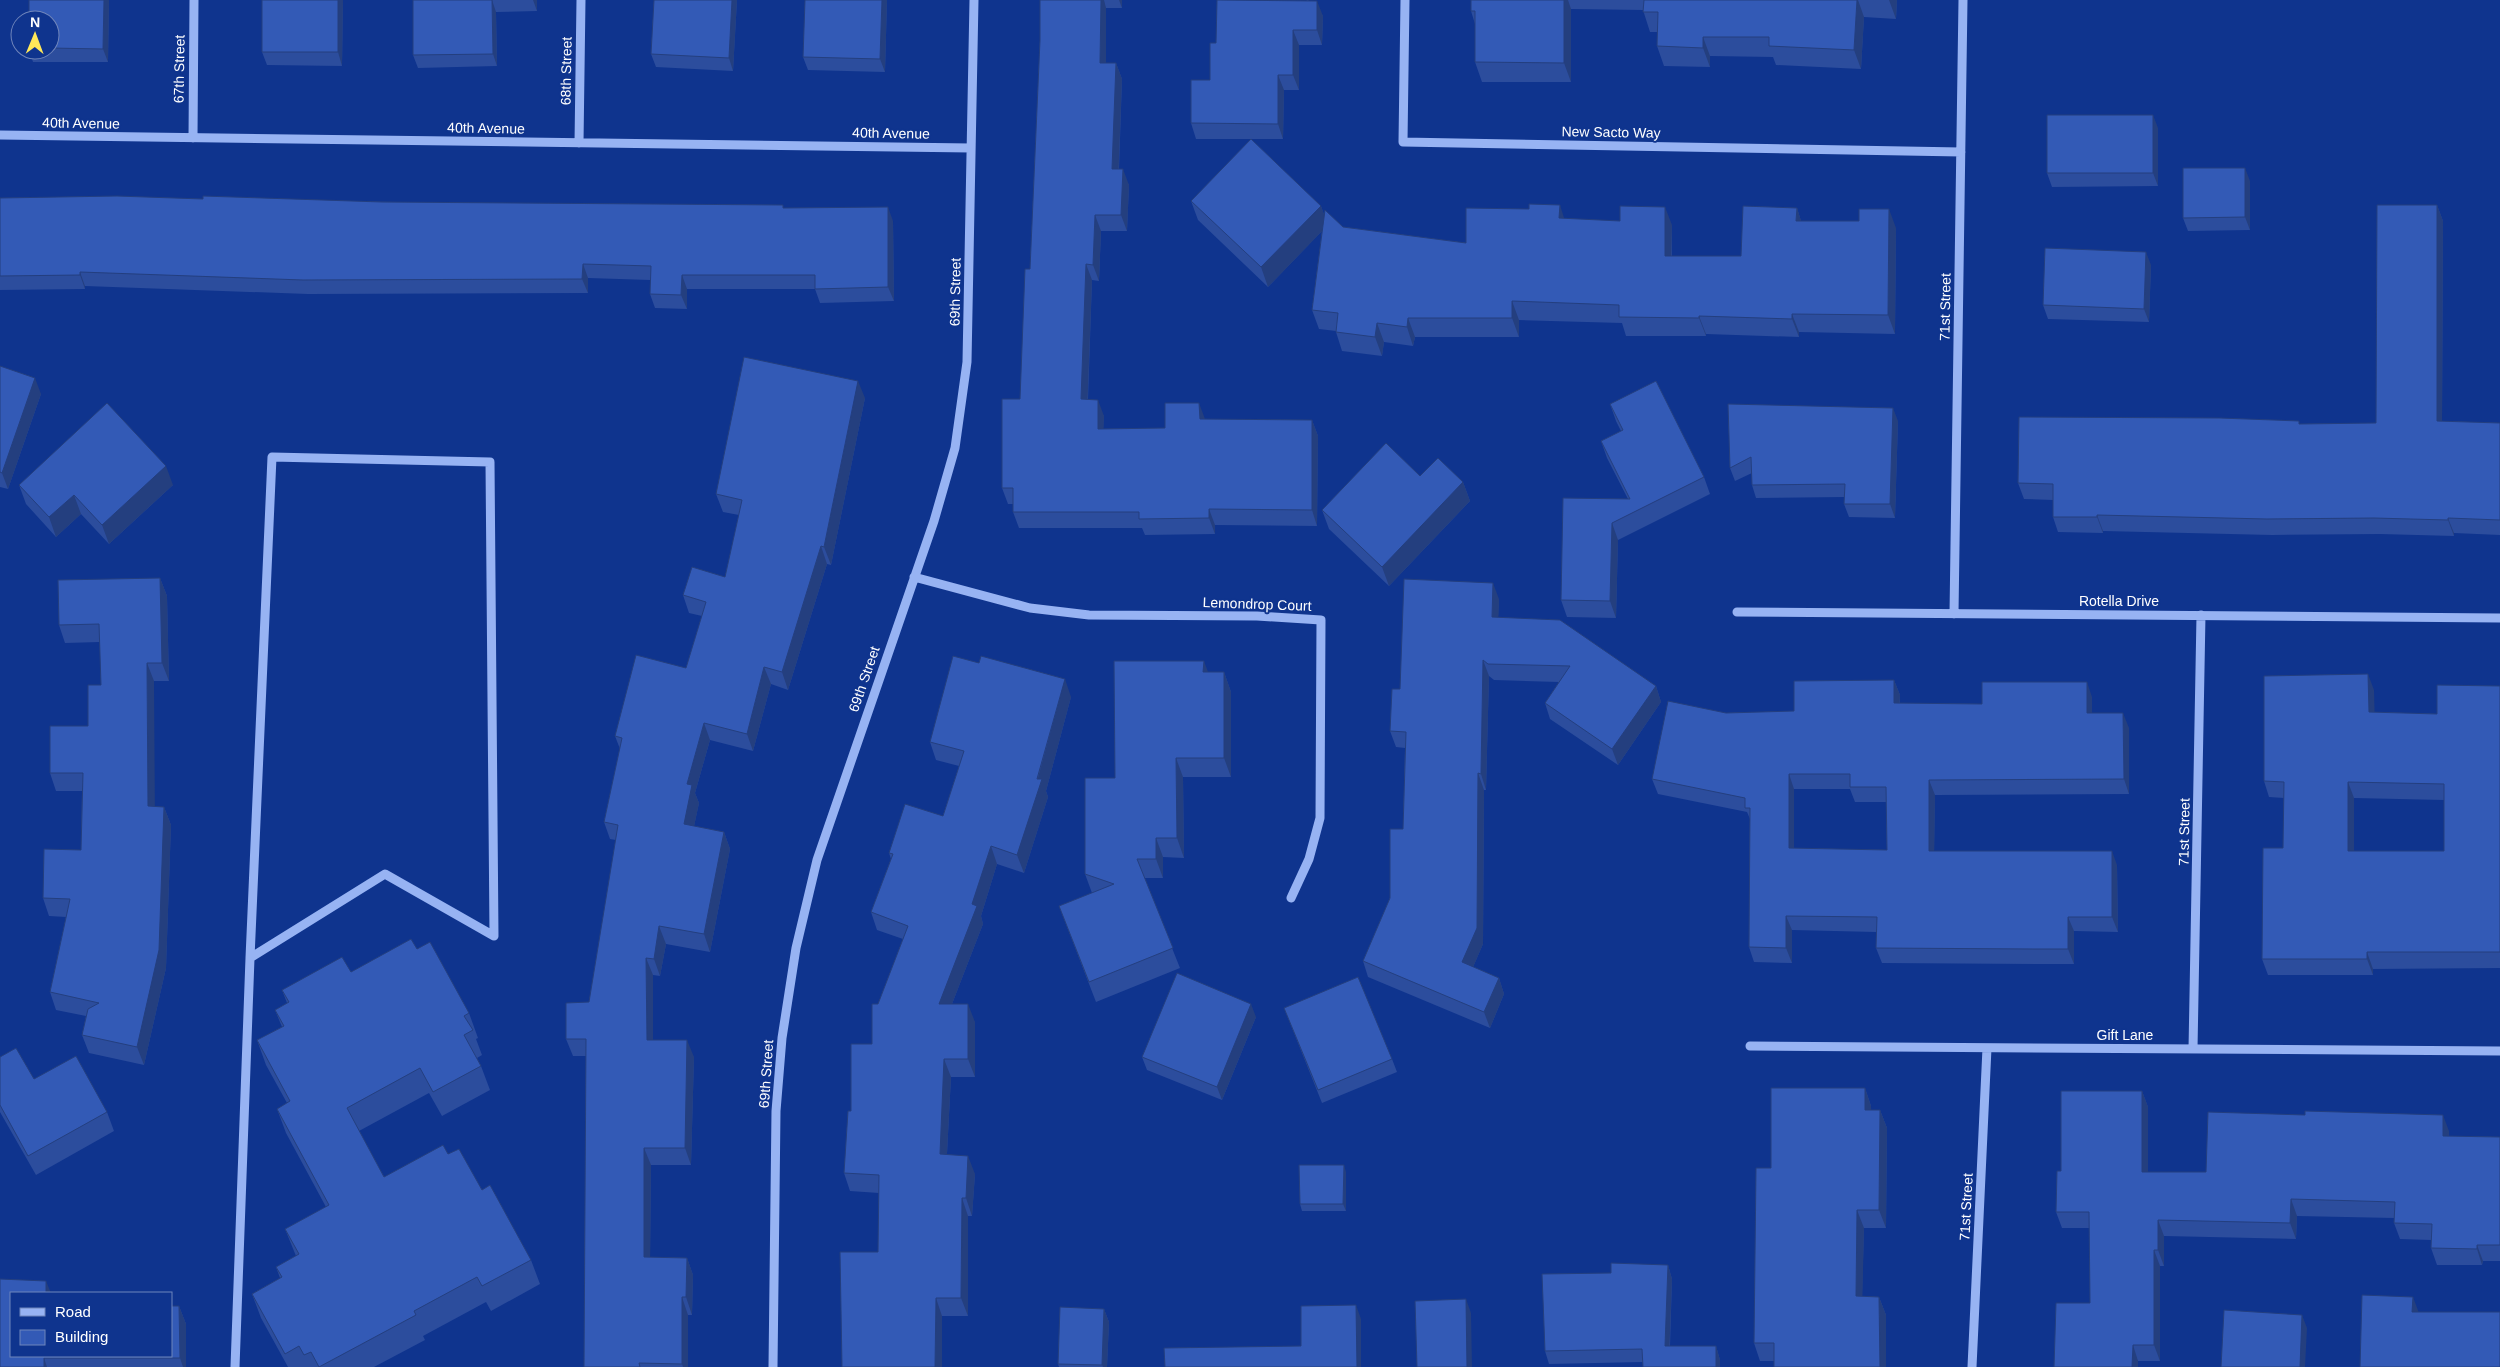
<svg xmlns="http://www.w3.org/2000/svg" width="2500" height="1367" viewBox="0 0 2500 1367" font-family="Helvetica,sans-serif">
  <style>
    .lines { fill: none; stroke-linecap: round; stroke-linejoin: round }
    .minor { stroke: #97b3f3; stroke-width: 9 }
    .wall { fill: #2c4d9d; fill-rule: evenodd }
    .shaded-wall { fill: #243f7f }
    .building { fill: #335ab6; stroke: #243f7f; fill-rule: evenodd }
    .labels { text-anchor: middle; stroke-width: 4; stroke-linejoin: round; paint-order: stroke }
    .street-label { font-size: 14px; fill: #fff; stroke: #0f348e }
  </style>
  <rect width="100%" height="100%" fill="#0f348e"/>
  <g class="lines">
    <path class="minor" d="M1405,0L1403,142L1961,152
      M0,135L971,148
      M193,138L194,0
      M579,143L581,0
      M914,577L1030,608L1089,615L1257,616L1321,620L1320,818L1309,859L1291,898
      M1737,612L2500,618
      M1954,614L1963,0
      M250,958L385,874L494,936
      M1750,1046L2500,1051
      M2193,1049L2201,615
      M235,1367L250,958L272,457L490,462L494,936
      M773,1367L776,1111L782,1038L796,948L817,860L934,521L955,448L967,362L974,0
      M1972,1367L1987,1048"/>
  </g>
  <path class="wall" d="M29,0H109L108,62H33L29,50H50V20Z
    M262,0H343L342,66L267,65L262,52Z
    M413,0H537V11L496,12L497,66L418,68L413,55Z
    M654,0H737L733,71L656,67L651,54Z
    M887,0L885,72L808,70L803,57Z
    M1040,0H1122V8H1106V63H1116L1122,79L1119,169L1129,185L1127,231H1101L1099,281L1092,280L1088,399L1104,416L1103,429L1165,428L1205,419L1312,420L1318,436L1317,526L1215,525V534L1145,535L1142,528H1019L1013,512V504H1008L1002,488L1020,399L1030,269L1040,40Z
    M1308,0L1323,16L1322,45H1299V90H1284L1283,139H1196L1191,123L1210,80L1216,43Z
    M1471,0H1897L1896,19L1864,17L1861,69L1776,65L1773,57L1710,56V67L1664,66L1657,46V32H1650L1643,10L1571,9V82H1482L1475,62V24L1471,11Z
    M2158,128V186L2052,187L2047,173Z
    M2250,181V230L2188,231L2183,218Z
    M0,198L203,199L784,208L893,221L894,301L820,303L815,289H687V309L655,308L650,294V280L588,278V293L308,294L85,286V289L0,290Z
    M1191,201L1321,206L1324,215L1343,227L1466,243L1564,219L1672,225V256H1741L1797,208L1801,221L1896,228L1895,334L1799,332V337L1706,334V336H1626L1622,323L1519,320V337H1415L1413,346L1384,342L1382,356L1342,351L1336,332V331L1319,329L1312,310L1322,231L1268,287L1198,220Z
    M2437,205L2443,221L2442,421L2500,423V535L2454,533V536L2380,534L2272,535L2103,531V533L2058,532L2053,517V500L2024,499L2018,483L2300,424L2376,423Z
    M2151,265L2149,322L2048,319L2043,305Z
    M0,366L41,394L8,489L0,487Z
    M865,398L831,565L827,564L788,690L771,684L753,751L710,740L695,793L699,803L694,826L724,832L730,849L710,952L666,944L660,976L653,975V1040L694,1057L691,1165H651L650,1257L687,1258L693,1275L692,1315H688V1367H584L586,1056H573L566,1039L589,1002L616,840L610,839L604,822L620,749L615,736L686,668L702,616L689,613L683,595L725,577L739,515L723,512L716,494Z
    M1610,404L1704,477L1710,494L1618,540L1616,618L1567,617L1561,600L1628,499L1607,458L1601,441L1621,431L1616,421Z
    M1728,404L1898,421L1895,518L1849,517L1844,504L1845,497L1756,498L1752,485V473L1735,481L1730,468Z
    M1420,476L1463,482L1470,501L1389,586L1329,529L1322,510Z
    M19,485H173L109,544L81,514L56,537L26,504Z
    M160,578L167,596L169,681H154V807H164L171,825L166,968L144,1065L89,1053L82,1035L86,1016L56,1010L50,992L66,917L49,916L43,898L81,850L82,791H56L50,773L88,726L101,685L100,642L65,643L59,625Z
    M1499,599L1498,617L1656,686L1661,702L1618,765L1550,719L1545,703L1559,682L1494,680L1489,676L1486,790H1484L1483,944L1473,967L1499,978L1504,994L1490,1028L1368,977L1363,961L1390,898L1403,829L1405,748L1396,747L1390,731L1400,689Z
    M979,663L1071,697L1046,791L1048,797L1024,873L997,864L981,916L983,924L952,1004L975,1022V1077H951L947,1154L975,1174L972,1216H968V1316H942V1367H842L878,1252L879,1193L850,1191L844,1173L851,1111L872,1044L878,1004L903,939L877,930L871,912L891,859L889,853L943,816L959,766L936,760L930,742Z
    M1208,672H1224L1231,692V777H1183L1184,858L1163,857V878H1144L1180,968L1096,1002L1059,906L1092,893L1085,874L1115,778Z
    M1894,680L1900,695V703L1982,704L2092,697V713L2129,728V794L1935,795L1934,851L2117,865L2118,932L2074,931V964H2038L1882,963L1876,948V932L1792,930V963L1754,962L1749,947L1750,819L1747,812L1658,794L1652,779L1726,713L1794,711ZM1794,789H1850L1855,802H1886L1887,850L1794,848Z
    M2500,686V968L2373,969V975H2268L2262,959L2283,848L2284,798L2269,797L2264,781L2374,690V712L2437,714ZM2354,798L2444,800V851H2354Z
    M417,949L469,1013L478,1038L476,1039L482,1055L477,1058L481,1066L490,1090L442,1116L429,1093L359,1131L384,1177L448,1154L482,1190L531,1260L540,1284L491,1311L486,1302L423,1336L425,1340L374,1367H288L261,1318L252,1294L280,1278L276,1267L296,1256L285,1229L326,1207L286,1133L277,1109L287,1103L266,1065L257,1040L282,1027L275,1010L287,1003L282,990L351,972Z
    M1284,1008L1392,1059L1397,1072L1322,1103Z
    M1256,1017L1222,1100L1147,1070L1142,1057Z
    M0,1057L34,1079L107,1112L114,1131L36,1175L0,1112Z
    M1865,1088L1871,1106V1110H1880L1887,1128L1886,1228H1864L1862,1296L1879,1297L1886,1315L1774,1361H1760L1754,1343L1771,1168Z
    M2142,1091L2148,1107V1172H2206L2449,1131V1136L2500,1137V1261H2483L2482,1265H2437L2431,1248V1240L2400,1239L2394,1223V1218L2297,1216L2296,1239L2164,1236V1266H2160V1361H2138L2090,1303V1228H2062L2056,1212L2061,1171Z
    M1346,1172V1211H1302L1300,1204Z
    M1668,1265L1672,1279L1670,1346H1716L1720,1360V1367H1643V1362L1549,1364L1545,1351L1611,1273Z
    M179,1306L186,1324V1367H0L11,1356Z
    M1104,1309L1109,1322L1107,1367H1059L1058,1364Z"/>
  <path class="shaded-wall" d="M104,0H109L108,62L103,49Z
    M338,0H343L342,66L338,52Z
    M492,0L496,12L497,66L493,54Z
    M533,0H537V11Z
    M732,0H737L733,71L729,58Z
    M882,0H887L885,72L880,59Z
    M1101,0H1104L1106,8V79L1100,63Z
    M1119,0H1122V8Z
    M1564,0H1568L1571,9V82L1564,63Z
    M1857,0H1858L1864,17L1861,69L1854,50Z
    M1889,0H1897L1896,19Z
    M1317,1L1323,16L1322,45L1317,30Z
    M1293,30L1299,45V90L1293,75Z
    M1703,37L1710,56V67L1703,48Z
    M1116,63L1122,79L1118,185L1112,169Z
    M1278,75L1284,90L1283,139L1278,124Z
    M2153,115L2158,128V186L2153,173Z
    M2245,168L2250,181V230L2245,217Z
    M1123,169L1129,185L1127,231L1121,215Z
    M1560,205L1566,224L1559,218Z
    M2437,205L2443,221L2442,437L2437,421Z
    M1321,206L1328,225L1268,287L1261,267Z
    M888,207L893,221L894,301L888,287Z
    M1665,207L1672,225L1671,275L1665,256Z
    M1797,208L1803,227L1796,221Z
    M1889,209L1896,228L1895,334L1888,315Z
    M1095,215L1101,231L1099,281L1093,265Z
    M2146,252L2151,265L2149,322L2144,309Z
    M583,264L588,278V293L582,279Z
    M1086,264L1092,280L1087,415L1081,399Z
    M80,272L85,286V289L80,275Z
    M682,275L687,289V309L681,295Z
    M1512,301L1519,320V337L1512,318Z
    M1792,314L1799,332V337L1792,319Z
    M1699,316L1706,334V336L1699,318Z
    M1408,318L1415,337L1413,346L1407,327Z
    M1377,323L1384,342L1382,356L1375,337Z
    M35,378L41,394L8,489L2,473Z
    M858,381L865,398L831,565L824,547Z
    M1098,400L1104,416L1103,445L1098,429Z
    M1199,403L1205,419H1200Z
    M1893,408L1898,421L1895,518L1890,504Z
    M1312,420L1318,436L1317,526L1312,510Z
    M166,466L173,485L109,544L102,525Z
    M1463,482L1470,501L1389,586L1382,567Z
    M74,495L81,514L56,537L49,517Z
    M1209,509L1215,525V534L1209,518Z
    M2097,515L2103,531V533L2097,517Z
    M2448,518L2454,533V536L2448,520Z
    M1612,523L1618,540L1616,618L1610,601Z
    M821,546L827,564L788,690L782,672Z
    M160,578L167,596L169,681L162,663Z
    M1493,583L1499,599L1498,633L1492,617Z
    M1483,660L1489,676L1486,790L1481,774Z
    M1204,661L1211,680L1203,672Z
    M147,663L154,681L155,824L148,806Z
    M764,667L771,684L753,751L747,734Z
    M1224,672L1231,692V777L1224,758Z
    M2368,674L2374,690L2375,728L2369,712Z
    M1065,679L1071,697L1046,791L1048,797L1024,873L1017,855Z
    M1894,680L1900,695L1899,718L1894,703Z
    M2087,682L2092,697V728L2087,713Z
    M1656,686L1661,702L1618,765L1612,749Z
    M2123,713L2129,728V794L2124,779Z
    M704,723L710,740L695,793L699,803L691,841L684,824L687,784Z
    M1176,758L1183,777L1184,858L1177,838Z
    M1478,773L1484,790L1483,944L1468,979L1462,962Z
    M1789,774L1794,789V863L1789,848Z
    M1929,780L1935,795L1934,866L1929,851Z
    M2348,782L2354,798V867L2348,851Z
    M164,807L171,825L166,968L144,1065L137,1047Z
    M724,832L730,849L710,952L704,934Z
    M1156,838L1163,857V878L1156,859Z
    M991,846L997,864L981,916L983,924L945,1022L939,1004Z
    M2112,851L2117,865L2118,932L2112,917Z
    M1786,916L1792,930V963L1786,948Z
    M2068,917L2074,931V964L2068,949Z
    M659,926L666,944L660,976L654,959Z
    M2367,952L2373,969V975L2367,959Z
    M646,958L653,975V1057L647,1040Z
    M1499,978L1504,994L1490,1028L1484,1012Z
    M968,1004L975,1022V1077L968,1059Z
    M1251,1004L1256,1017L1222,1100L1217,1087Z
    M687,1040L694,1057L691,1165L685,1148Z
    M944,1059L951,1077L946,1172L940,1154Z
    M1865,1088L1871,1106L1872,1128L1865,1110Z
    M2142,1091L2148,1107V1188L2142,1172Z
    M1880,1110L1887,1128L1886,1228L1879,1210Z
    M2443,1115L2449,1131V1152L2443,1136Z
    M644,1148L651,1165L650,1275L644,1257Z
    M968,1156L975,1174L972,1216L966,1198Z
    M1344,1165L1346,1172V1211L1343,1204Z
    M962,1198L968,1216V1316L961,1298Z
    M2291,1199L2297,1216L2296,1239L2290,1223Z
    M1857,1210L1864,1228L1862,1314L1856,1296Z
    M2158,1220L2164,1236V1266L2158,1250Z
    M2477,1245L2483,1261L2482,1265L2477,1249Z
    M2154,1250L2160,1266V1361L2154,1345Z
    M687,1258L693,1275L692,1315L686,1297Z
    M1668,1265L1672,1279L1669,1360L1665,1346Z
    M46,1281L51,1293H46Z
    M682,1297L688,1315V1367H683L682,1364Z
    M1879,1297L1886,1315V1367H1880Z
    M2413,1297L2419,1313L2412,1312Z
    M936,1298L942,1316V1367H935Z
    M1466,1299L1471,1313L1472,1367H1467Z
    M1356,1305L1361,1319V1367H1357Z
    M179,1306L186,1324V1367H183L180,1358Z
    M1104,1309L1109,1322L1107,1367H1103L1102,1365Z
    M2302,1315L2307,1328L2305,1367H2300Z
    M2133,1345L2138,1361V1367H2132Z
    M1716,1346L1720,1360V1367H1716Z
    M44,1358L47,1367H44Z"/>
  <path class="building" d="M29,0H104L103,49L50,48V20H29Z
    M262,0H338V52H262Z
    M413,0H492L493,54L413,55Z
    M654,0H732L729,58L651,54Z
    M805,0H882L880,59L803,57Z
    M1040,0H1101L1100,63H1116L1112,169H1123L1121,215H1095L1093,265L1086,264L1081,399L1098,400V429L1165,428V403H1199L1200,419L1312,420V510L1209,509V518L1139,519V512H1013V488H1002V399H1020L1025,269H1030L1040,40Z
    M1217,0L1317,1V30H1293V75H1278V124L1191,123V80H1210V43H1216Z
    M1471,0H1564V63L1475,62V11H1471Z
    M1644,0H1857L1854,50L1769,46V37H1703V48L1657,46L1658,12H1643Z
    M2047,115H2153V173H2047Z
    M1251,139L1321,206L1261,267L1191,201Z
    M2183,168H2245V217L2183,218Z
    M117,196L203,199V196L382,202L783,205V208L888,207V287L815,289V275H682L681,295L650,294L651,266L583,264L582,279L303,280L80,272V275L0,276V198Z
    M1529,204L1560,205L1559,218L1620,221V206L1665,207V256H1741L1743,206L1797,208L1796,221H1859V209H1889L1888,315L1792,314V319L1699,316V318L1619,317V305L1512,301V318H1408L1407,327L1377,323L1375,337L1336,332L1338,313L1312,310L1325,210L1343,227L1466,243V208L1529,209Z
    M2377,205H2437V421L2500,423V520L2448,518V520L2374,518L2267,519L2097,515V517H2053V484L2018,483L2019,417L2220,418L2299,421V424L2376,423Z
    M2045,248L2146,252L2144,309L2043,305Z
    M744,357L858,381L824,547L821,546L782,672L764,667L747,734L704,723L687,784L692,785L684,824L724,832L704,934L659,926L654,959L646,958L647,1040H687L685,1148H644V1257L687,1258L686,1297H682V1364L639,1363L640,1367H584L586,1039H566V1003L589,1002L618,825L604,822L622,738L615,736L636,655L686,668L706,602L683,595L692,567L725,577L742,500L716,494Z
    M0,366L35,378L2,473L0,472Z
    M1656,381L1704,477L1612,523L1610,601L1561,600L1563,498L1630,499L1601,441L1623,430L1610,404Z
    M107,403L166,466L102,525L74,495L49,517L19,485Z
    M1728,404L1893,408L1890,504H1844L1845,484L1752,485L1751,457L1730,468Z
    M1386,443L1420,476L1438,458L1463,482L1382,567L1322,510Z
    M160,578L162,663H147L148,806L164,807L159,950L137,1047L82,1035L88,1009L99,1003L50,992L70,899L43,898L44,849L81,850L83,773H50V726H88V685H101L99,624L59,625L58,580Z
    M1404,579L1493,583L1492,617L1560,620L1656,686L1612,749L1545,703L1570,666L1488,664L1483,660L1481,774L1478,773L1477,928L1462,962L1499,978L1484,1012L1363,961L1390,898V829H1403L1406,732L1390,731L1392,689H1400Z
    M953,656L979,663L981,656L1065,679L1037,779H1042L1017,855L991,846L972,904L977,906L939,1004H968V1059H944L940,1154L968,1156L966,1198H962L961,1298H936L935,1367H842L840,1252H878L879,1175L844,1173L848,1111H851V1044H872V1004H878L908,926L871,912L893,854L889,853L905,804L943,816L964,751L930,742Z
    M1114,661H1204L1203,672H1224V758H1176L1177,838H1156V859H1137L1173,948L1089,982L1059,906L1114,884L1085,874V778H1115Z
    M2368,674L2369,712L2437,714V685L2500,686V952H2367V959H2262L2263,848H2283L2284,782L2264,781V676ZM2348,782L2444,784V851H2348Z
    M1894,680V703L1982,704V682H2087V713H2123L2124,779L1929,780V851H2112V917H2068V949H2033L1876,948L1877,917L1786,916V948L1749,947L1750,808H1745V798L1652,779L1668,701L1726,713L1794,711V681ZM1789,774H1850V787H1886L1887,850L1789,848Z
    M411,939L417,949L430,942L469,1013L464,1016L473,1030L464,1035L481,1066L433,1092L420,1068L347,1108L384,1177L443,1145L448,1154L459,1149L482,1190L490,1185L531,1260L482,1286L477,1277L414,1311L416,1315L319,1367L311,1352L304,1355L299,1346L285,1354L252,1294L282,1277L276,1267L299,1254L285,1229L329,1205L277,1109L290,1101L257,1040L284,1026L275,1010L289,1002L282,990L342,957L351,972Z
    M1177,973L1251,1004L1217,1087L1142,1057Z
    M1358,977L1392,1059L1318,1090L1284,1008Z
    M16,1048L34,1079L76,1056L107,1112L28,1156L0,1105V1057Z
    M1771,1088H1865V1110H1880L1879,1210H1857L1856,1296L1879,1297L1880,1367H1774V1343H1754L1756,1168H1771Z
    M2061,1091H2142V1172H2206L2208,1112L2305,1115V1111L2443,1115V1136L2500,1137V1245H2477V1249L2431,1248L2432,1224L2394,1223L2395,1202L2291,1199L2290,1223L2158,1220V1250H2154V1345H2133L2132,1367H2054L2056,1303H2090L2089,1212H2056L2057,1171H2061Z
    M1299,1165H1344L1343,1204H1300Z
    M1611,1263L1668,1265L1665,1346H1716V1367H1643L1642,1349L1545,1351L1542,1274L1611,1273Z
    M0,1279L46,1281V1293H11V1356H171V1306H179L180,1358H44V1367H0Z
    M2362,1295L2413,1297L2412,1312H2500V1367H2360Z
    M1466,1299L1467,1367H1417L1415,1301Z
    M1356,1305L1357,1367H1165L1164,1348L1301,1346V1306Z
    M1060,1307L1104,1309L1102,1365L1058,1364Z
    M2224,1310L2302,1315L2300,1367H2221Z"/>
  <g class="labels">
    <g class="street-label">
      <text transform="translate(179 69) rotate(-89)" y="5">67th Street</text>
      <text transform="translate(566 71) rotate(-89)" y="5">68th Street</text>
      <text transform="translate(81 123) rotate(1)" y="5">40th Avenue</text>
      <text transform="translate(486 128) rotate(1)" y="5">40th Avenue</text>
      <text transform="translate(1611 132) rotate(1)" y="5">New Sacto Way</text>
      <text transform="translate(891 133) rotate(1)" y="5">40th Avenue</text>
      <text transform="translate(955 292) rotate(-89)" y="5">69th Street</text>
      <text transform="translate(1945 307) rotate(-89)" y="5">71st Street</text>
      <text x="2119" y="606">Rotella Drive</text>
      <text transform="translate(1257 604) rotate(2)" y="5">Lemondrop Court</text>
      <text transform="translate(864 679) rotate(-71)" y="5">69th Street</text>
      <text transform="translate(2184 832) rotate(-89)" y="5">71st Street</text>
      <text x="2125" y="1040">Gift Lane</text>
      <text transform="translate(766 1074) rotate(-86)" y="5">69th Street</text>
      <text transform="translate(1966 1207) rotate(-87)" y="5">71st Street</text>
    </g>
  </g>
  <rect x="10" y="1292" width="162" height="65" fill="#0f348e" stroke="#6f85bb"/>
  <rect x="20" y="1308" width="25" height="8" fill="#97b3f3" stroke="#6f85bb"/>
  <text x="55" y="1317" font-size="15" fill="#ffffff">Road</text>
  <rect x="20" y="1330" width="25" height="15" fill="#335ab6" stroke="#6f85bb"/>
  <text x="55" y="1342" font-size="15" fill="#ffffff">Building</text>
  <g transform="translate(35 35) rotate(1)"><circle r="24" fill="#0f348e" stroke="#6f85bb"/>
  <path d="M0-4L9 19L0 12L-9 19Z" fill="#ffe859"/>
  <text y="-8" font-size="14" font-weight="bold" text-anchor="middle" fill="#ffffff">N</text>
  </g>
</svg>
